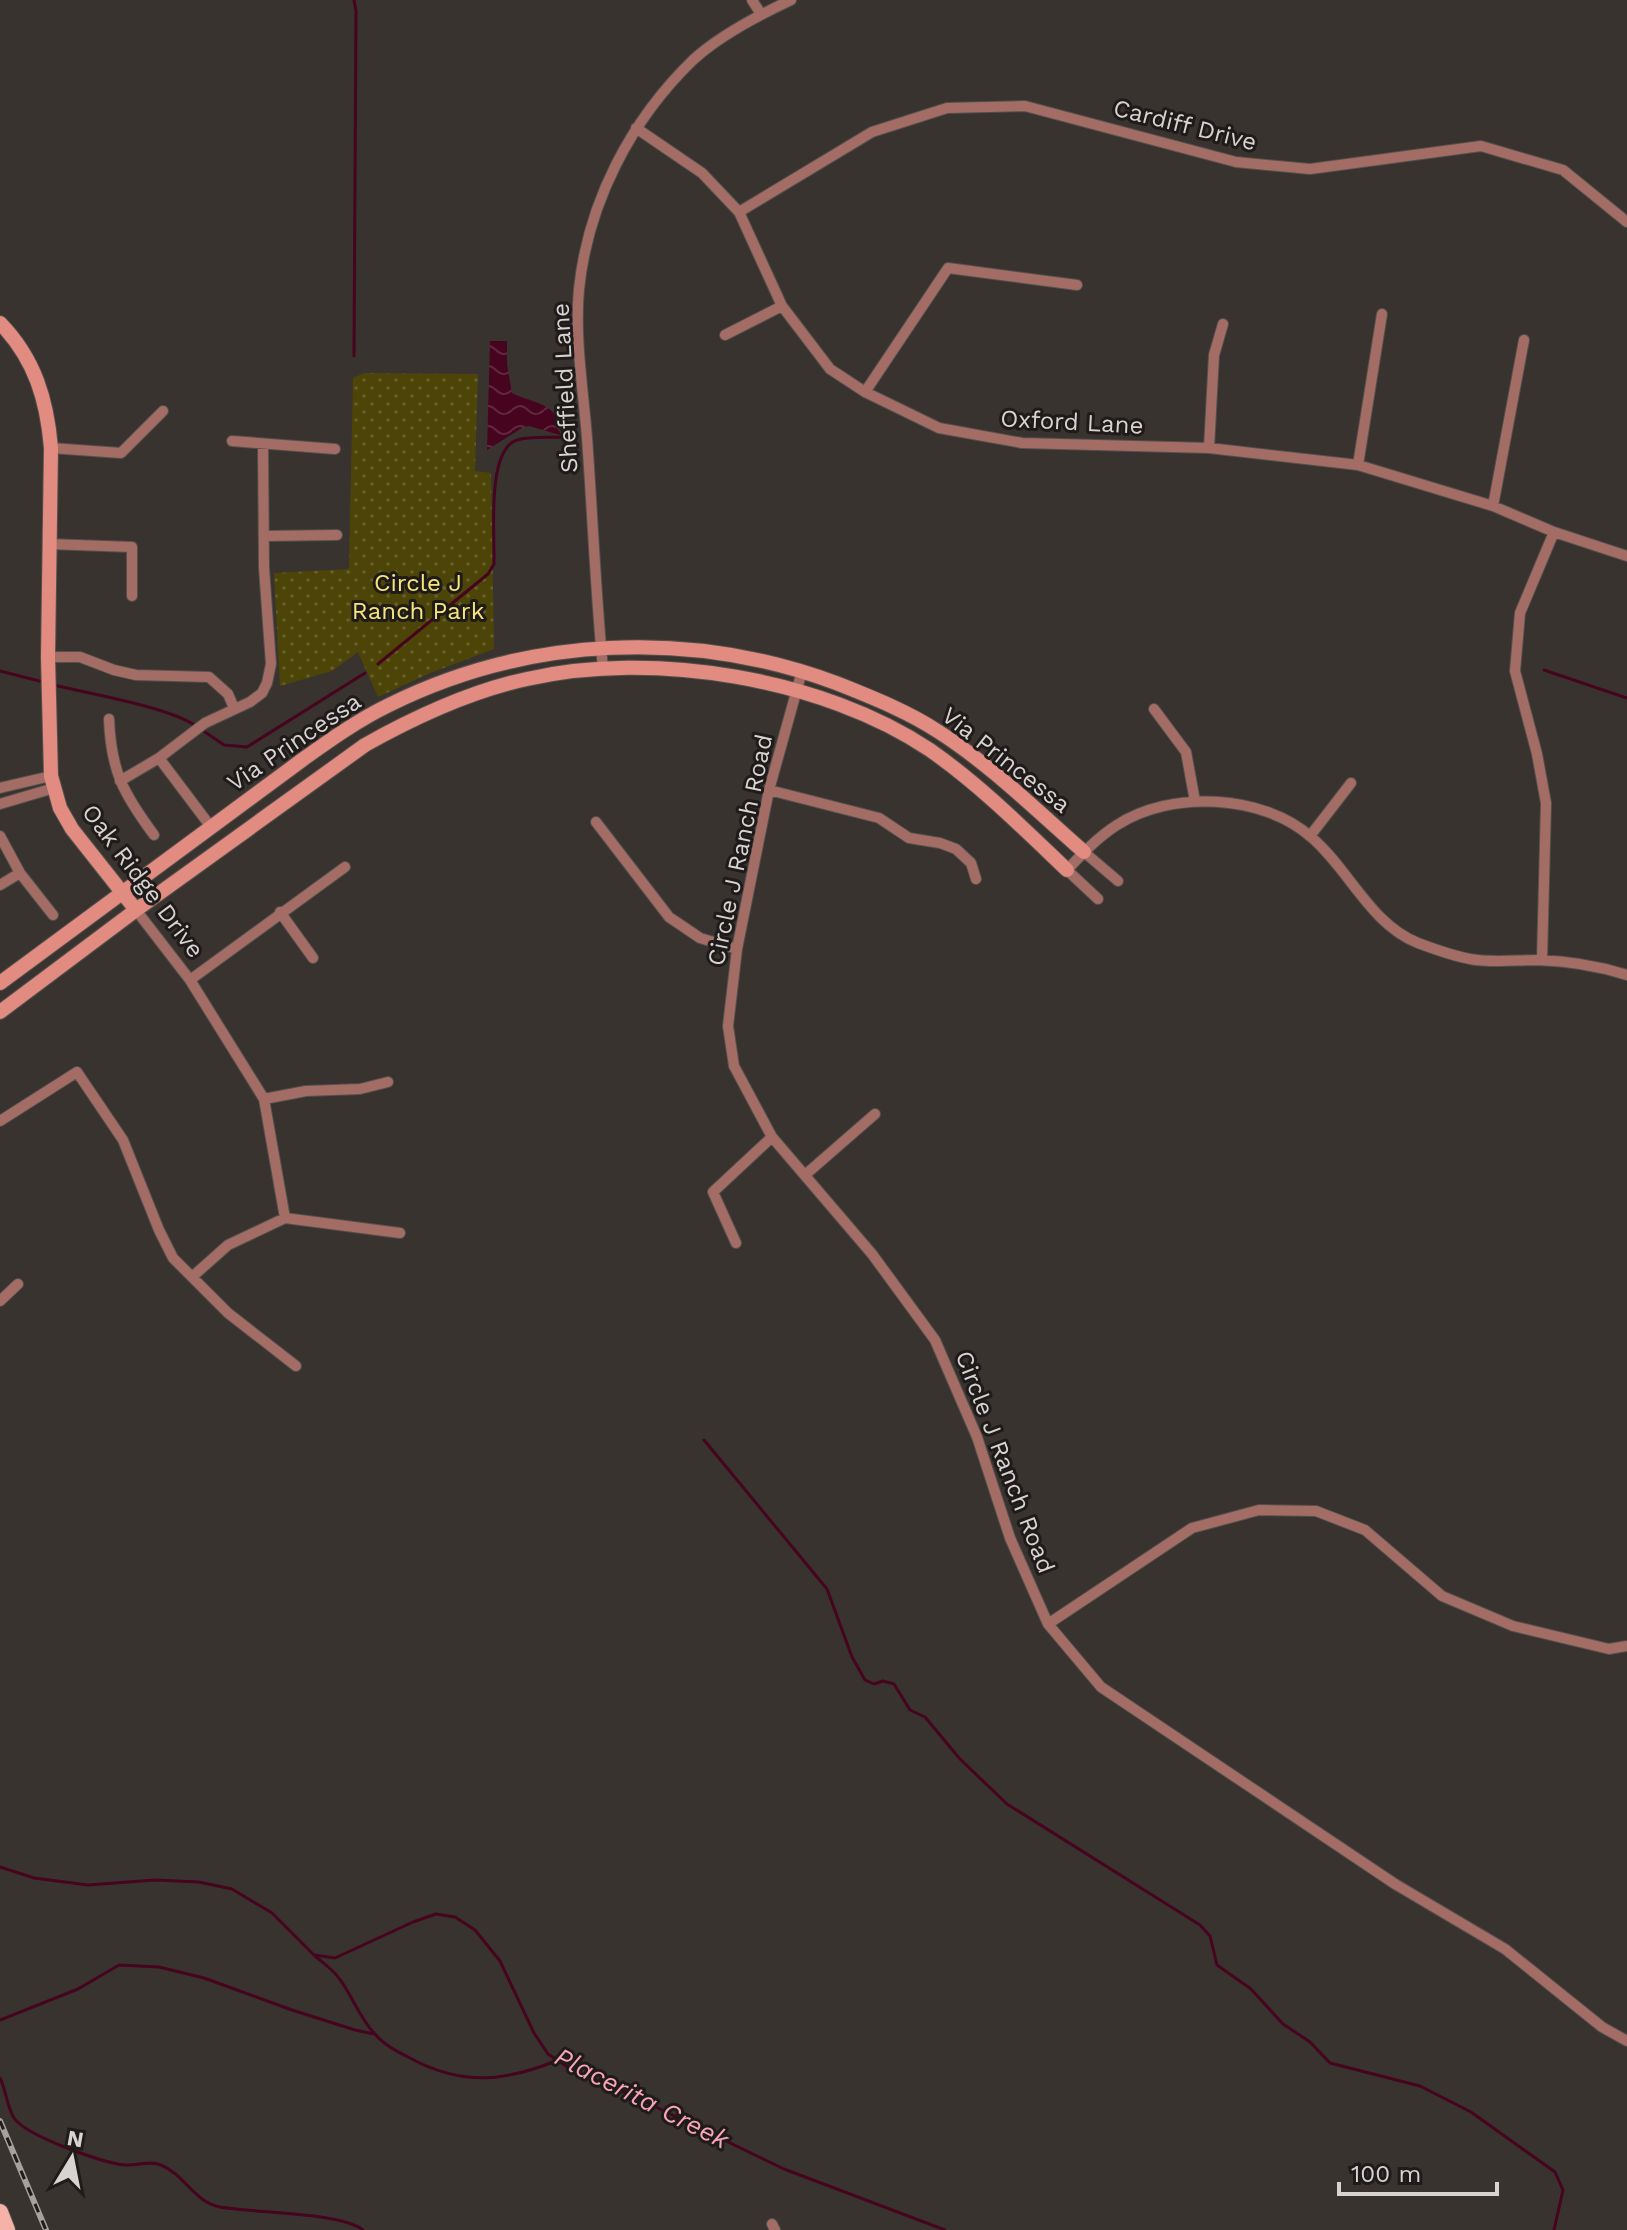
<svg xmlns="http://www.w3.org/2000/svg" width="1627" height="2230" viewBox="0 0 1627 2230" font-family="'Work Sans',sans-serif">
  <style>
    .grass { fill: url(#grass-dots) }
    .water { fill: url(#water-waves) }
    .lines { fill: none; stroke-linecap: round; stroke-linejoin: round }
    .stream { stroke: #46041f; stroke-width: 3 }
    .street-casing { stroke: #55504c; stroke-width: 12 }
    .secondary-casing { stroke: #55504c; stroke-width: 16 }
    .primary-casing { stroke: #55504c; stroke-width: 18 }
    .street { stroke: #a36d66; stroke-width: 10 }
    .secondary { stroke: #e18b81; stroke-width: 14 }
    .primary { stroke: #f5b2a9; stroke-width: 16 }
    .rail-casing { stroke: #a5a19e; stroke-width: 6 }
    .rail { stroke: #1e1b1a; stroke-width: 3; stroke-dasharray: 9; stroke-linecap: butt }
    .labels { text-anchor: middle; stroke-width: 6; stroke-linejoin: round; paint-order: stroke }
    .street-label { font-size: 24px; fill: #d7d3d1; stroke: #1e1b1a }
    .park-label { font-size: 24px; fill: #f7e57b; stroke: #1e1b1a }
    .water-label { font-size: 26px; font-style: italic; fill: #f8a4b9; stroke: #1e1b1a }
  </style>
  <defs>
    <pattern id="grass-dots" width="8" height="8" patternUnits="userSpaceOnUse" patternTransform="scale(2)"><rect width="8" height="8" fill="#4d4408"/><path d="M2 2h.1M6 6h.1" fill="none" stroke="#665e2b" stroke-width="1.8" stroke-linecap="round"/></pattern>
    <pattern id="water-waves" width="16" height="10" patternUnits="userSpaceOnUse" patternTransform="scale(2)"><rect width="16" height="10" fill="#46041f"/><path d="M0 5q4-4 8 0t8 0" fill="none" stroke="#60283e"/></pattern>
  </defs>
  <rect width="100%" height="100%" fill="#39332f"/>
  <path class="grass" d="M364,373L478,374L475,471L491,473L494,649L430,673L378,697L358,652L332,671L280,686L274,573L349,569L353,378Z"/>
  <path class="water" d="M490,341H507V364L512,393C534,404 560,402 560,435L529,426L522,428L487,450Z"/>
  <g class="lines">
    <path class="stream" d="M354,0L356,11L354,356
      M378,664L488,574L494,564C495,536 486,450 517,440C530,436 548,438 561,437
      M1544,670L1627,698
      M0,671L43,682
      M54,685C90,694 169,707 196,726
      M202,730L224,745L247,747L365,673
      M704,1440L827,1589L852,1657L865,1680L874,1684L883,1681L894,1684L910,1710L925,1717L960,1759L1007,1804L1200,1925L1210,1936L1217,1965L1251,1989L1283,2024L1310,2042L1330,2063L1420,2086L1471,2112L1555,2172L1563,2190L1554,2230
      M0,1867L34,1878L88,1885L155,1880L199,1882L232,1889L272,1913L314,1955L335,1958L413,1922L436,1914L455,1917L475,1930L500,1961L534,2033L548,2054L577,2073L627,2093L784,2169L945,2230
      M315,1956C323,1963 332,1969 338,1977C352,1994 359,2018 375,2034C384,2045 398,2052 410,2058C461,2086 505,2082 558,2060
      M0,2020L78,1989L119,1965L159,1967L204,1978L292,2010L355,2030L374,2034
      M0,2078C6,2090 7,2107 14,2118C26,2136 103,2163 125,2165C138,2166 149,2160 161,2165C185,2175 194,2202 220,2207C252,2213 341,2212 363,2230"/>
    <defs>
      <path id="street" d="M752,0L761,14
        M636,128L702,173L739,212L782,306L830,369L865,392L939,428L1022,443L1209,448L1358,465L1493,506L1554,532L1627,556
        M739,212L872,132L947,108L1025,106L1236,162L1310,169L1481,146L1563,170L1627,222
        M725,335L782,306
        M865,392L948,268L1077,285
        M232,441L335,449
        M51,448L121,453L163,411
        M1209,448L1214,355L1223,324
        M1358,465L1382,314
        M1493,506L1524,340
        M264,536L337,535
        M49,544L132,547V596
        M48,657H80L114,670L136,675L209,677L228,694L234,708
        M603,669C596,597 593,524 588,452C585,399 574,342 579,289C588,202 631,120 693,60C719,36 759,15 791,0
        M802,671L769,790L737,949L728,1026L734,1066L772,1137L872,1254L935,1340L977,1437L1010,1538L1048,1624L1101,1687L1395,1884L1505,1949L1602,2027L1627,2041
        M1154,709L1186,752L1195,801
        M109,719C111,771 123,793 154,835
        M159,758L211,827
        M120,781L159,758L205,723L250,702L262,693L267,683L271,664L264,568L263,444
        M0,788L51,776
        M769,790L879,818L909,838L940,843L956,849L971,863L976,879
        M0,804L54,788
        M596,822L669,917L700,938L737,949
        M0,836L20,873L53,915
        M1310,836L1351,783
        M1084,852L1118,881
        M0,885L20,873
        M1098,899L1067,870C1082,854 1098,837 1117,825C1170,790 1263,794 1311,837C1349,869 1370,924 1418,943C1434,949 1453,956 1470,959C1491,963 1516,960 1537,960C1567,961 1599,966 1627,975
        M136,910L190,980L264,1099L285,1218
        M280,912L313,958
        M1542,960L1546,803L1537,754L1515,671L1520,613L1554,532
        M190,980L345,867
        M264,1099L306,1091L360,1089L388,1082
        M0,1121L77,1072L123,1140L159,1230L173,1258L228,1313L296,1366
        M805,1175L875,1114
        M736,1243L713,1192L772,1137
        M192,1277L228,1245L285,1218L400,1233
        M0,1301L18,1284
        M1048,1624L1192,1528L1259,1510L1316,1511L1365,1530L1442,1596L1513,1626L1609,1649L1627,1646
        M772,2224L775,2230"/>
      <path id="secondary" d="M0,323C35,359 47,400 51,448L48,657L51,776L60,808L72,829L136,910
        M0,983L302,760C330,740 358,720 389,705C528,636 691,629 836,683C871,697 907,711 939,732C992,766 1037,811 1084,852
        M0,1012L136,910L365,745C415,717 471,691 527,679C652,650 823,678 930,750C980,785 1023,828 1067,870"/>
      <path id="primary" d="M0,2212L7,2230"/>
    </defs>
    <use href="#street" class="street-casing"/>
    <use href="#secondary" class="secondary-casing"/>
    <use href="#primary" class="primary-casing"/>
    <use href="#street" class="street"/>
    <use href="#secondary" class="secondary"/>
    <use href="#primary" class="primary"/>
    <defs>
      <path id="rail" d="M0,2121L46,2230"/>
    </defs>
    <use href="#rail" class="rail-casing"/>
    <use href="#rail" class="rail"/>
  </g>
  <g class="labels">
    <g class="street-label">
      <text transform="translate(1185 125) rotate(14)" y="8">Cardiff Drive</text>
      <text transform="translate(565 388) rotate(-93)" y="8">Sheffield Lane</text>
      <text transform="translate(1072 422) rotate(3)" y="8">Oxford Lane</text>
      <text transform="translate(294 742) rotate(-34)" y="8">Via Princessa</text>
      <text transform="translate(1006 760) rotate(38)" y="8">Via Princessa</text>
      <text transform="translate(740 850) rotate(-78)" y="8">Circle J Ranch Road</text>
      <text transform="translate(143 881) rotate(53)" y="8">Oak Ridge Drive</text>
      <text transform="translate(1005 1462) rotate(69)" y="8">Circle J Ranch Road</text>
    </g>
    <g class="park-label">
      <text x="418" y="591">Circle J<tspan x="418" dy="28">Ranch Park</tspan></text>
    </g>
    <g class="water-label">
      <text transform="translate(642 2098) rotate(27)" y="9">Placerita Creek</text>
    </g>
  </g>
  <g transform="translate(72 2158) rotate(10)" stroke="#1e1b1a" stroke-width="6" paint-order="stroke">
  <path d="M0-6L14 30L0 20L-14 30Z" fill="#d7d3d1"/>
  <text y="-12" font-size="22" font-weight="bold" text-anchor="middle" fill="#d7d3d1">N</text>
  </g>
  <path d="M1339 2182v12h158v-12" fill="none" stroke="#d7d3d1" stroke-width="4"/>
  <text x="1351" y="2182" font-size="24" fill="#d7d3d1" stroke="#1e1b1a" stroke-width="6" paint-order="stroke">100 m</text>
</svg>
